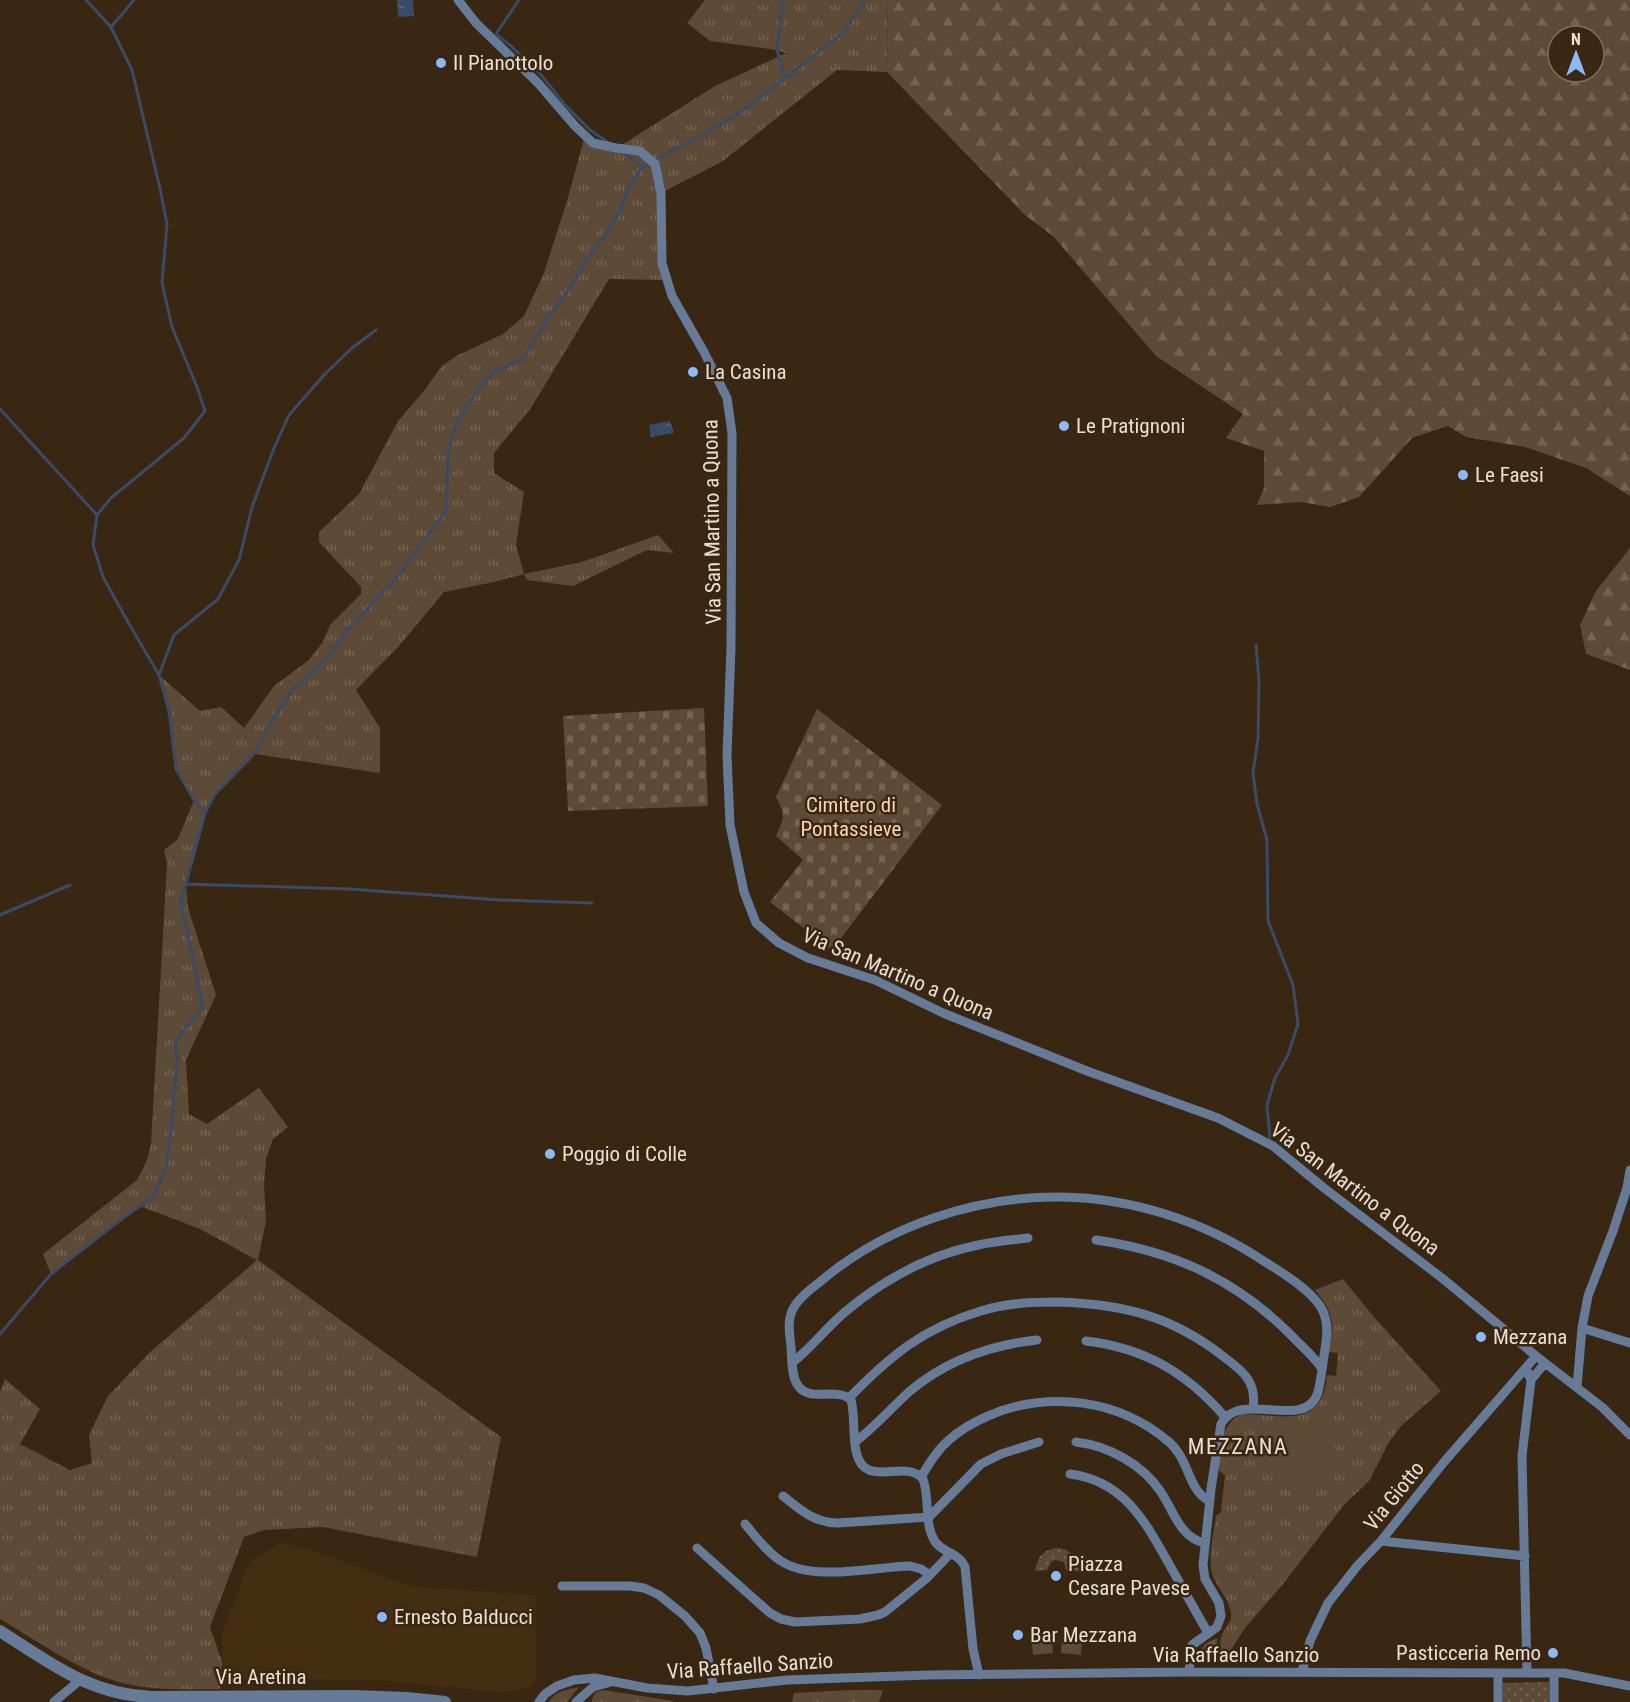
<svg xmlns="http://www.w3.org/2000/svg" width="1630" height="1702" viewBox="0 0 1630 1702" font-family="'Roboto Condensed',sans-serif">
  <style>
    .built { fill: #452d12 }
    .grass { fill: url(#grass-tufts) }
    .forest { fill: url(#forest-firs); fill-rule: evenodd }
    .cemetery { fill: url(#cemetery-stones) }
    .park { fill: url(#park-dots) }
    .garden { fill: #5e4b37 }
    .water { fill: url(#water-ripples) }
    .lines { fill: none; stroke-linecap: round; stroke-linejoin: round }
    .stream { stroke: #384c69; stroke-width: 3 }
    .minor { stroke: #667b98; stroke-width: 9 }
    .tertiary { stroke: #667b98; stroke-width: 12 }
    .poi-dot { fill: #8abafc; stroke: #392712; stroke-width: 2 }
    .labels { text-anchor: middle; stroke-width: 5; stroke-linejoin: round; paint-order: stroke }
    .poi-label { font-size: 21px; fill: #ebdfd2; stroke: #392712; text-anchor: start }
    .street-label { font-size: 21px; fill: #ebdfd2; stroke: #392712 }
    .park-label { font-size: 21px; fill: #fcd6ae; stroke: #392712 }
    .neighbourhood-label { font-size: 22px; letter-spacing: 1.5px; fill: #ebdfd2; stroke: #392712 }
  </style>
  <defs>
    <pattern id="grass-tufts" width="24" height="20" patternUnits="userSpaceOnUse" patternTransform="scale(1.5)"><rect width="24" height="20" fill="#5e4b37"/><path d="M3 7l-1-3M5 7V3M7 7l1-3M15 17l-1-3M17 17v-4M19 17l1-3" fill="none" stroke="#756453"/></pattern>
    <pattern id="forest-firs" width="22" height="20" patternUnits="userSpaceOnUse" patternTransform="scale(1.5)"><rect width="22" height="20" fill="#5e4b37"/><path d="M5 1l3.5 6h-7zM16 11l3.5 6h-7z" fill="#756453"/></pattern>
    <pattern id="cemetery-stones" width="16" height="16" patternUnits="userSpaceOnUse" patternTransform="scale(1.5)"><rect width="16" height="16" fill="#5e4b37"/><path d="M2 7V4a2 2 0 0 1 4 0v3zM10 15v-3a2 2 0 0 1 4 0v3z" fill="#756453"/></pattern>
    <pattern id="park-dots" width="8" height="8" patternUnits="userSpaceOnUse" patternTransform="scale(1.5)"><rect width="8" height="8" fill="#5e4b37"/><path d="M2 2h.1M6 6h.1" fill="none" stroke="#756453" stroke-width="1.8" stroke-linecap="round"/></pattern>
    <pattern id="water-ripples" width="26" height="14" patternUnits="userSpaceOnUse" patternTransform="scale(1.5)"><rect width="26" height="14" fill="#384c69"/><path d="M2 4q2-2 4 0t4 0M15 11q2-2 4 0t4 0" fill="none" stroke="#55657e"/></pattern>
  </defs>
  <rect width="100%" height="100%" fill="#392712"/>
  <path class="built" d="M281,1542L308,1549L414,1587L536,1595V1678L534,1684L531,1687L521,1690L497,1692L378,1680L222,1679V1634L249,1562Z"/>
  <path class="grass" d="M705,0H887L888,45L887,72L837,70L723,161L661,193L667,280L609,279L531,408L494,453V473L524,492L516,545L524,574L582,562L658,535L674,553L647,550L573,586L527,580L524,574L494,582L444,592L399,646L356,690L380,728V773L255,754L215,794L205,813L186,884L188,908L216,995L186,1060L189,1114L207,1124L259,1088L288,1127L273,1139L266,1159L264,1184L266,1221L258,1260L501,1437L477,1557L323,1527L264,1530L244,1537L210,1627L222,1662L220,1689C189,1689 158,1691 127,1684C84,1675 38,1641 0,1619V1392L5,1379L40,1409L20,1444L70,1470L92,1463L89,1435L108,1396L149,1353L257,1260L200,1229L140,1206L51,1274L43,1254L137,1180L147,1160L151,1143L167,864L164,850L178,839L194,800L176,769L169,711L159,675L200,711L221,707L244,728L274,686L309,660L322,643L330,625L361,594V587L319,542V532L359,494L398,421L423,392L442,366L456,356L503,334L524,316L544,273L567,201L585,135L617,148L715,86L784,54L790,55L777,50L710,41L687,23Z
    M1343,1279L1374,1317L1441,1391L1401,1426L1389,1442L1369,1481L1343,1506L1283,1584L1245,1628L1223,1662C1220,1654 1219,1643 1222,1635C1224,1627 1232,1624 1231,1614C1230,1599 1218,1590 1213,1576C1207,1561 1214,1532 1216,1516L1221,1512L1225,1475L1218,1470C1222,1448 1219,1425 1242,1414C1280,1414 1323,1431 1327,1375L1336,1376L1338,1353L1329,1352C1333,1322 1335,1314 1315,1290Z
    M1062,1635L1082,1638L1081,1655L1061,1653Z
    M1052,1636L1053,1653L1033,1655L1031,1638Z
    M1217,1638L1216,1651L1219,1662H1207L1203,1659L1201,1650L1205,1644Z
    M579,1687L567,1702H549C555,1690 568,1690 579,1687Z
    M603,1690L673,1701V1702H592V1699L596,1692Z
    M851,1690H883L879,1702H792L794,1693Z"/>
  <path class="forest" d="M887,0H1630V496L1586,468L1525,447L1466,437L1448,426L1412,438L1359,497L1330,507L1301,502L1257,505L1264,488V451L1226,438L1243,414L1156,356L1053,236L1025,215L887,72L888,45ZM1558,36H1594V72H1558Z
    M1630,548V670L1586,654L1580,625L1596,591Z"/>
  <path class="cemetery" d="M704,708L708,806L568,811L563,716Z
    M817,709L942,805L832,950L770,902L803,860L776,836C784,818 786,815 776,797Z"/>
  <path class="park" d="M1057,1548C1071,1549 1076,1557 1079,1571L1066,1570L1064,1562L1055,1560L1051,1562L1047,1570L1035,1571C1038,1557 1042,1550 1057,1548Z
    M1549,1682V1702H1503V1683Z"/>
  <path class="garden" d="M1270 1455a33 33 0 1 1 66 0a33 33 0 1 1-66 0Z"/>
  <path class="water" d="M397,0H413L414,16L398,17Z
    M670,421L674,433L651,437L649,425Z"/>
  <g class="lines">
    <path class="stream" d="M86,0L111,27L132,70L159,184L167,224L162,283L172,327L197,387L205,411L184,438L111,498L97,515L93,545L103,577L128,622L159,675L169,711L176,769L194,800L205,813
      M519,0L496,34L511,46L542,76L565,105L590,130L609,143
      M783,0L777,50L785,78
      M111,27L134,0
      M622,152L642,167
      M0,409L97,515
      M1256,645L1259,681L1258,739L1253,773L1257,804L1267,840L1268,921L1293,985L1298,1024L1288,1055L1275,1078L1267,1105L1270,1138
      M159,675L174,635L218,599L239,560L252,507L274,448L289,415L325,374L352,348L376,330
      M186,884L349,889L500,900L592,903
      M0,915L70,885
      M0,1334L51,1274L123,1218L153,1197L166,1169L173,1112L177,1057L175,1043L188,1025L203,1008L181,902L205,813L215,794L255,753L274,718L291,691L323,663L348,630L403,570L434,526L446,512L448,451L458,420L479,388L494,372L523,359L547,319L570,288L587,259L608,231L621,209L627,191L642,167L697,138L742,111L842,34L865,0"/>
    <path class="minor" d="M458,0L476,23L538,83L575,126L593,143L616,148L640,151L655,164L661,193L662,263L672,296L704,352L727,398L732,433L731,648L727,755L730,825L744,892L756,923L779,943L808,958L875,980L943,1013L1087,1071L1218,1118L1273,1146L1324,1188L1442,1278L1536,1356L1602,1407L1630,1435
      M1096,1240C1173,1251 1235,1279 1291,1335C1301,1346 1314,1356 1322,1369
      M1582,1328L1630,1343
      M1086,1341C1145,1348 1187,1373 1225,1417
      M792,1363C811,1348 826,1328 845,1312C883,1280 929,1255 978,1245C995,1241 1012,1240 1028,1238
      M1526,1368L1531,1380L1522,1456L1527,1673
      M1531,1380L1545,1363
      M1577,1387L1582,1328L1588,1296L1613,1231L1627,1188L1630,1170
      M849,1398C890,1356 923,1328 981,1311C1006,1303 1032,1302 1058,1302C1123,1304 1172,1316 1224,1357C1244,1372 1257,1382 1253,1409
      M855,1442C875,1427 891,1408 910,1391C946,1361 991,1345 1037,1340
      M1076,1442C1109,1446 1142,1464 1161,1492C1174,1512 1180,1537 1204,1543
      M1070,1474C1124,1481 1145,1521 1169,1564C1182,1587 1195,1610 1208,1633
      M921,1477C929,1464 937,1450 949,1440C960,1430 974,1422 988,1416C1048,1390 1119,1399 1169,1442C1190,1460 1187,1489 1209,1501
      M783,1496C800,1510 815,1523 838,1523L929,1517L981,1464L1001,1454L1039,1442
      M745,1524C756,1537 767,1552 781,1561C813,1582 873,1567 910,1566L921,1569L930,1575
      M1381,1541L1525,1556
      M697,1548L770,1613L781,1619L795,1622L860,1619L878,1615L885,1612L927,1578L951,1553
      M562,1586H630L644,1588L659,1595L685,1616L700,1633L706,1648L714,1689
      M1302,1672L1310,1641L1328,1603L1358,1565L1381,1541L1444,1462L1536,1356
      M1498,1673V1702
      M1554,1673V1702
      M979,1675L973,1649L965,1567C959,1552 941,1553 934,1540C924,1522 930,1498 923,1479C908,1463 887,1477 869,1470C848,1462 857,1419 851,1400C837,1386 808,1404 797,1384C791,1374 792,1358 791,1347C790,1336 787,1322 792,1311C797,1299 811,1289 821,1281C886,1226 976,1196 1061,1197C1132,1198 1203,1221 1262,1260C1281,1272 1317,1293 1324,1314C1329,1327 1326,1343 1324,1356C1322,1368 1321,1381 1318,1392C1306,1433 1240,1388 1221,1424L1211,1489L1203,1565L1205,1579L1219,1603L1221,1616L1217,1627L1192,1645L1189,1672
      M54,1702L80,1680
      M539,1702L545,1694L557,1686L574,1680L595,1678L647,1688L688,1691L787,1680L928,1675L1189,1672L1564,1673L1630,1686
      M576,1702L593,1687L611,1682"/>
    <path class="tertiary" d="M0,1631C50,1663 90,1695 152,1697L354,1696L407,1698L445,1702"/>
  </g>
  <g class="poi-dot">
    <circle cx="441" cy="63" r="6"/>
    <circle cx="693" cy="372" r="6"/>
    <circle cx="1064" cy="426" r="6"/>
    <circle cx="1463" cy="475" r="6"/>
    <circle cx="550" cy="1154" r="6"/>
    <circle cx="1481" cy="1337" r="6"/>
    <circle cx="1056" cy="1576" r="6"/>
    <circle cx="382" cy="1617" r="6"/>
    <circle cx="1018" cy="1635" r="6"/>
    <circle cx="1553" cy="1653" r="6"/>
  </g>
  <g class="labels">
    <g class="poi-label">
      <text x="453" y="70">Il Pianottolo</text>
      <text x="705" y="379">La Casina</text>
      <text x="1076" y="433">Le Pratignoni</text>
      <text x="1475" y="482">Le Faesi</text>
      <text x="562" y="1161">Poggio di Colle</text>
      <text x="1493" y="1344">Mezzana</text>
      <text x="1068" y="1571">Piazza<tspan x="1068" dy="24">Cesare Pavese</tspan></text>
      <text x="394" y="1624">Ernesto Balducci</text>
      <text x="1030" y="1642">Bar Mezzana</text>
      <text x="1541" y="1660" text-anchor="end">Pasticceria Remo</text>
    </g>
    <g class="street-label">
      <text transform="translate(712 522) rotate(-91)" y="7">Via San Martino a Quona</text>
      <text transform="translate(898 974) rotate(23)" y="7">Via San Martino a Quona</text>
      <text transform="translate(1355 1189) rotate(37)" y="7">Via San Martino a Quona</text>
      <text transform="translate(1394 1496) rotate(-51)" y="7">Via Giotto</text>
      <text x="1236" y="1662">Via Raffaello Sanzio</text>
      <text transform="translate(750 1666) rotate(-4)" y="7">Via Raffaello Sanzio</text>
      <text x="261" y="1684">Via Aretina</text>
    </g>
    <g class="park-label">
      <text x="851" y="812">Cimitero di<tspan x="851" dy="24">Pontassieve</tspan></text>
    </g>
    <g class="neighbourhood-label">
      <text x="1238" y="1454">MEZZANA</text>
    </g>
  </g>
  <g transform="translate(1576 54)"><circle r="28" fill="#392712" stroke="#80715f" stroke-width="1.5"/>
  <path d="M0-4.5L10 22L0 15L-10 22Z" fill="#8abafc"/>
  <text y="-9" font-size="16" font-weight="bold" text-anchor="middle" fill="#ebdfd2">N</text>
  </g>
</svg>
